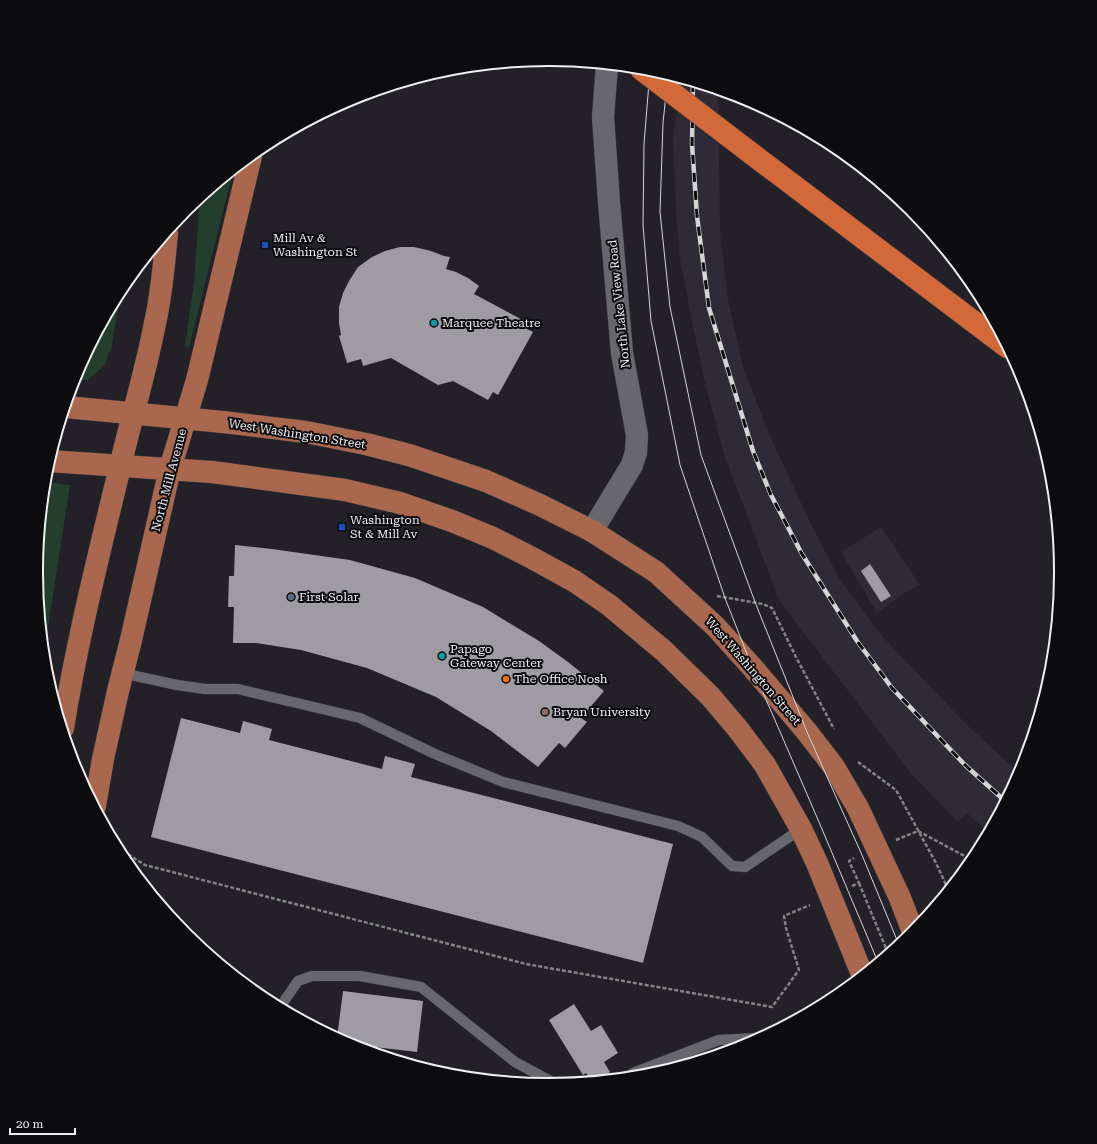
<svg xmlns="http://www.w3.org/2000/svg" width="1097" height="1144" viewBox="0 0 1097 1144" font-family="'Roboto Serif',serif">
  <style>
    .built { fill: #2f2b36 }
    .green { fill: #233e2d }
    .building { fill: #9e9ca2 }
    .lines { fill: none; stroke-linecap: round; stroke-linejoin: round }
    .service-casing { stroke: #3f3d42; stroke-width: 11 }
    .tertiary-casing { stroke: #3f3d42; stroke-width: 23 }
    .primary-casing { stroke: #3f3d42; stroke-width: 23 }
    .motorway-casing { stroke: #3f3d42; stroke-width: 23 }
    .path { stroke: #858388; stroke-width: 2.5; stroke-dasharray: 4 2; stroke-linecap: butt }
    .service { stroke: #69676e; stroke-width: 10 }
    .tertiary { stroke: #69676e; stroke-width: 22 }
    .primary { stroke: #a9684e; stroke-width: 22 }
    .motorway { stroke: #d36839; stroke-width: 22 }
    .tram { stroke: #d5d4d7; stroke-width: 1 }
    .rail-casing { stroke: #d5d4d7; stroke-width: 4.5 }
    .rail { stroke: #0c0b0e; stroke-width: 3; stroke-dasharray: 9; stroke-linecap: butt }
    .motorway-bridge-casing { stroke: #3f3d42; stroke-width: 23; stroke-linecap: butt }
    .motorway-bridge { stroke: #d36839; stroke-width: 22 }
    .transit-dot { fill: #1a4fb4; stroke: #0c0b0e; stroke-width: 1.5 }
    .culture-dot { fill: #0f9aa8; stroke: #0c0b0e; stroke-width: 1.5 }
    .service-dot { fill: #5c6f8a; stroke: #0c0b0e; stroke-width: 1.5 }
    .food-dot { fill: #e8710a; stroke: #0c0b0e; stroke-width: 1.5 }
    .education-dot { fill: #8d6e63; stroke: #0c0b0e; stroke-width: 1.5 }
    .labels { text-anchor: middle; stroke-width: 4; stroke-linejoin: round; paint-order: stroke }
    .poi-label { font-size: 12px; fill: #efeef1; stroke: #0c0b0e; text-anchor: start }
    .street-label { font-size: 12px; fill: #efeef1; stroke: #0c0b0e }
    .rim { fill: none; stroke: #efeef1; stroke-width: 2 }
  </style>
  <rect width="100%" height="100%" fill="#232127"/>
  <path class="built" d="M682,79L718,90L720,232L728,299L743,367L769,434L810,522L839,578L882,636L966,724L1019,773L988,832L967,813L958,822L913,776L779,600L724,454L704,379L692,321L680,259L676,212L673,137Z
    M881,527L920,585L906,592L877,613L841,552Z"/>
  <path class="green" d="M233,171L189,348L185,346L194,282L199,210V199Z
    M121,290L111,351L108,353L106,364L88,380L74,379Z
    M45,482L70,485L44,653L36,572Z"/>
  <path class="building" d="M400,247H414L431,251L444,256L450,257L446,269L456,272L468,278L479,286L474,294L530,324L527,329L533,332L498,395L493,392L488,400L453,381L438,385L391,358L363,366L361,359L347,363L339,336L341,335L339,323V307L343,293L349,281L358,267L372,257L385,251Z
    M235,545L272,549L350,560L415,578L483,607L539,641L568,662L604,691L581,718L587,722L565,748L559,743L538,767L491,731L436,697L367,668L301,650L256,643H233L234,607H228L229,576H234Z
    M870,564L891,596L881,602L861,571Z
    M181,718L240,733L243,721L272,729L269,740L382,769L385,756L415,764L411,777L673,844L643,963L151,837Z
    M343,991L423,1001L417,1052L349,1044L337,1038Z
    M574,1004L591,1031L601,1025L618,1053L604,1062L610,1072L599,1080H591L586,1073L583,1075L549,1020Z"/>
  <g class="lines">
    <defs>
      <path id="service" d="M122,673L177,685L205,689H238L360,718L435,754L503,782L678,826L702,837L732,866L745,867L801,829
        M280,1007L298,981L312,976H360L421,987L515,1062L556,1084
        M633,1076V1073L719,1040L758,1038"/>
      <path id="tertiary" d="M592,531L632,465L636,452L637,435L622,353L609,202L603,117L607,65"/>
      <path id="primary" d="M66,407L223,422L306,432L366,444L409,455L486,481L538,504L592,531L656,572L715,626L752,667L807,732L834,767L858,808L900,898L913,932
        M49,461L212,472L345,490L400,503L452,521L493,538L534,559L574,581L609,605L664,651L710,696L738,729L765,765L801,829L817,863L862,974
        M63,728C77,640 99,554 120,467C131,419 146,371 155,323C162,293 164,263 167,233
        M95,806L103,759L118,691L131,640L170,469L197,380L251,156"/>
      <path id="motorway" d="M752,154L1007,347"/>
    </defs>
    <use href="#service" class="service-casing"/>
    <use href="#tertiary" class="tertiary-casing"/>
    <use href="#primary" class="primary-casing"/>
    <use href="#motorway" class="motorway-casing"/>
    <path class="path" d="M717,596L763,604L772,608L796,657L834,729
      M858,762L896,790L936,863L948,889
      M896,840L918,831L972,860
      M118,848L145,865L526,964L772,1007L799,970L786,928L784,916L810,905
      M859,883L888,953
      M852,886L859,883L849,861L854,858"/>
    <use href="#service" class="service"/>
    <use href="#tertiary" class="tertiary"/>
    <use href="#primary" class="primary"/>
    <use href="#motorway" class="motorway"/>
    <path class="tram" d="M650,70L644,144L643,225L651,321L680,465L725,598L752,667L819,822L878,962
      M668,75L663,123L660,212L670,307L701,455L755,602L807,732L862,855L899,945"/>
    <defs>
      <path id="rail" d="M693,83L692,144L697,216L709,308L753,451L771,495L802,554L857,641L892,688L965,765L1005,801"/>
    </defs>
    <use href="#rail" class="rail-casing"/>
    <use href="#rail" class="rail"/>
    <defs>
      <path id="motorway-bridge" d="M641,69L752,154"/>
    </defs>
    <use href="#motorway-bridge" class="motorway-bridge-casing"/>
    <use href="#motorway-bridge" class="motorway-bridge"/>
  </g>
  <g class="transit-dot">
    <rect x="261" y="241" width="8" height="8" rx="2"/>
    <rect x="338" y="523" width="8" height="8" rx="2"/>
  </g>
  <g class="culture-dot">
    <circle cx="434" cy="323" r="4"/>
    <circle cx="442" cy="656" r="4"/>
  </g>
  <circle class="service-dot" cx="291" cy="597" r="4"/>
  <circle class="food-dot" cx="506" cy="679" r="4"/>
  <circle class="education-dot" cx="545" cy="712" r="4"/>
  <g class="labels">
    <g class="poi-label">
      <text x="273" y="242">Mill Av &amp;<tspan x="273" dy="14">Washington St</tspan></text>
      <text x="442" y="327">Marquee Theatre</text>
      <text x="350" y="524">Washington<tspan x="350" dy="14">St &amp; Mill Av</tspan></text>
      <text x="299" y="601">First Solar</text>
      <text x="450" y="653">Papago<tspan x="450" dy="14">Gateway Center</tspan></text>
      <text x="514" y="683">The Office Nosh</text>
      <text x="553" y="716">Bryan University</text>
    </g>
    <g class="street-label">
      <text transform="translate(619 304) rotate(-96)" y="4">North Lake View Road</text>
      <text transform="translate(297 434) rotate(9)" y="4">West Washington Street</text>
      <text transform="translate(169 480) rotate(-75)" y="4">North Mill Avenue</text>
      <text transform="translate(753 671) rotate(49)" y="4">West Washington Street</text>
    </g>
  </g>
  <path d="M0 0H1097V1144H0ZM548 66H549A505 505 0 0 1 1054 571V573A505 505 0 0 1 549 1078H548A505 505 0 0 1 43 573V571A505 505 0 0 1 548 66Z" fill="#0c0b0e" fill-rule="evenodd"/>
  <path class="rim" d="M548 66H549A505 505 0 0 1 1054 571V573A505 505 0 0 1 549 1078H548A505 505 0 0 1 43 573V571A505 505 0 0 1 548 66Z"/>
  <path d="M10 1128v6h65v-6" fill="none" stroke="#efeef1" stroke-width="2"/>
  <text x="16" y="1128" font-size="12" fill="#efeef1" stroke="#0c0b0e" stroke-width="3" paint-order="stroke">20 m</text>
</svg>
